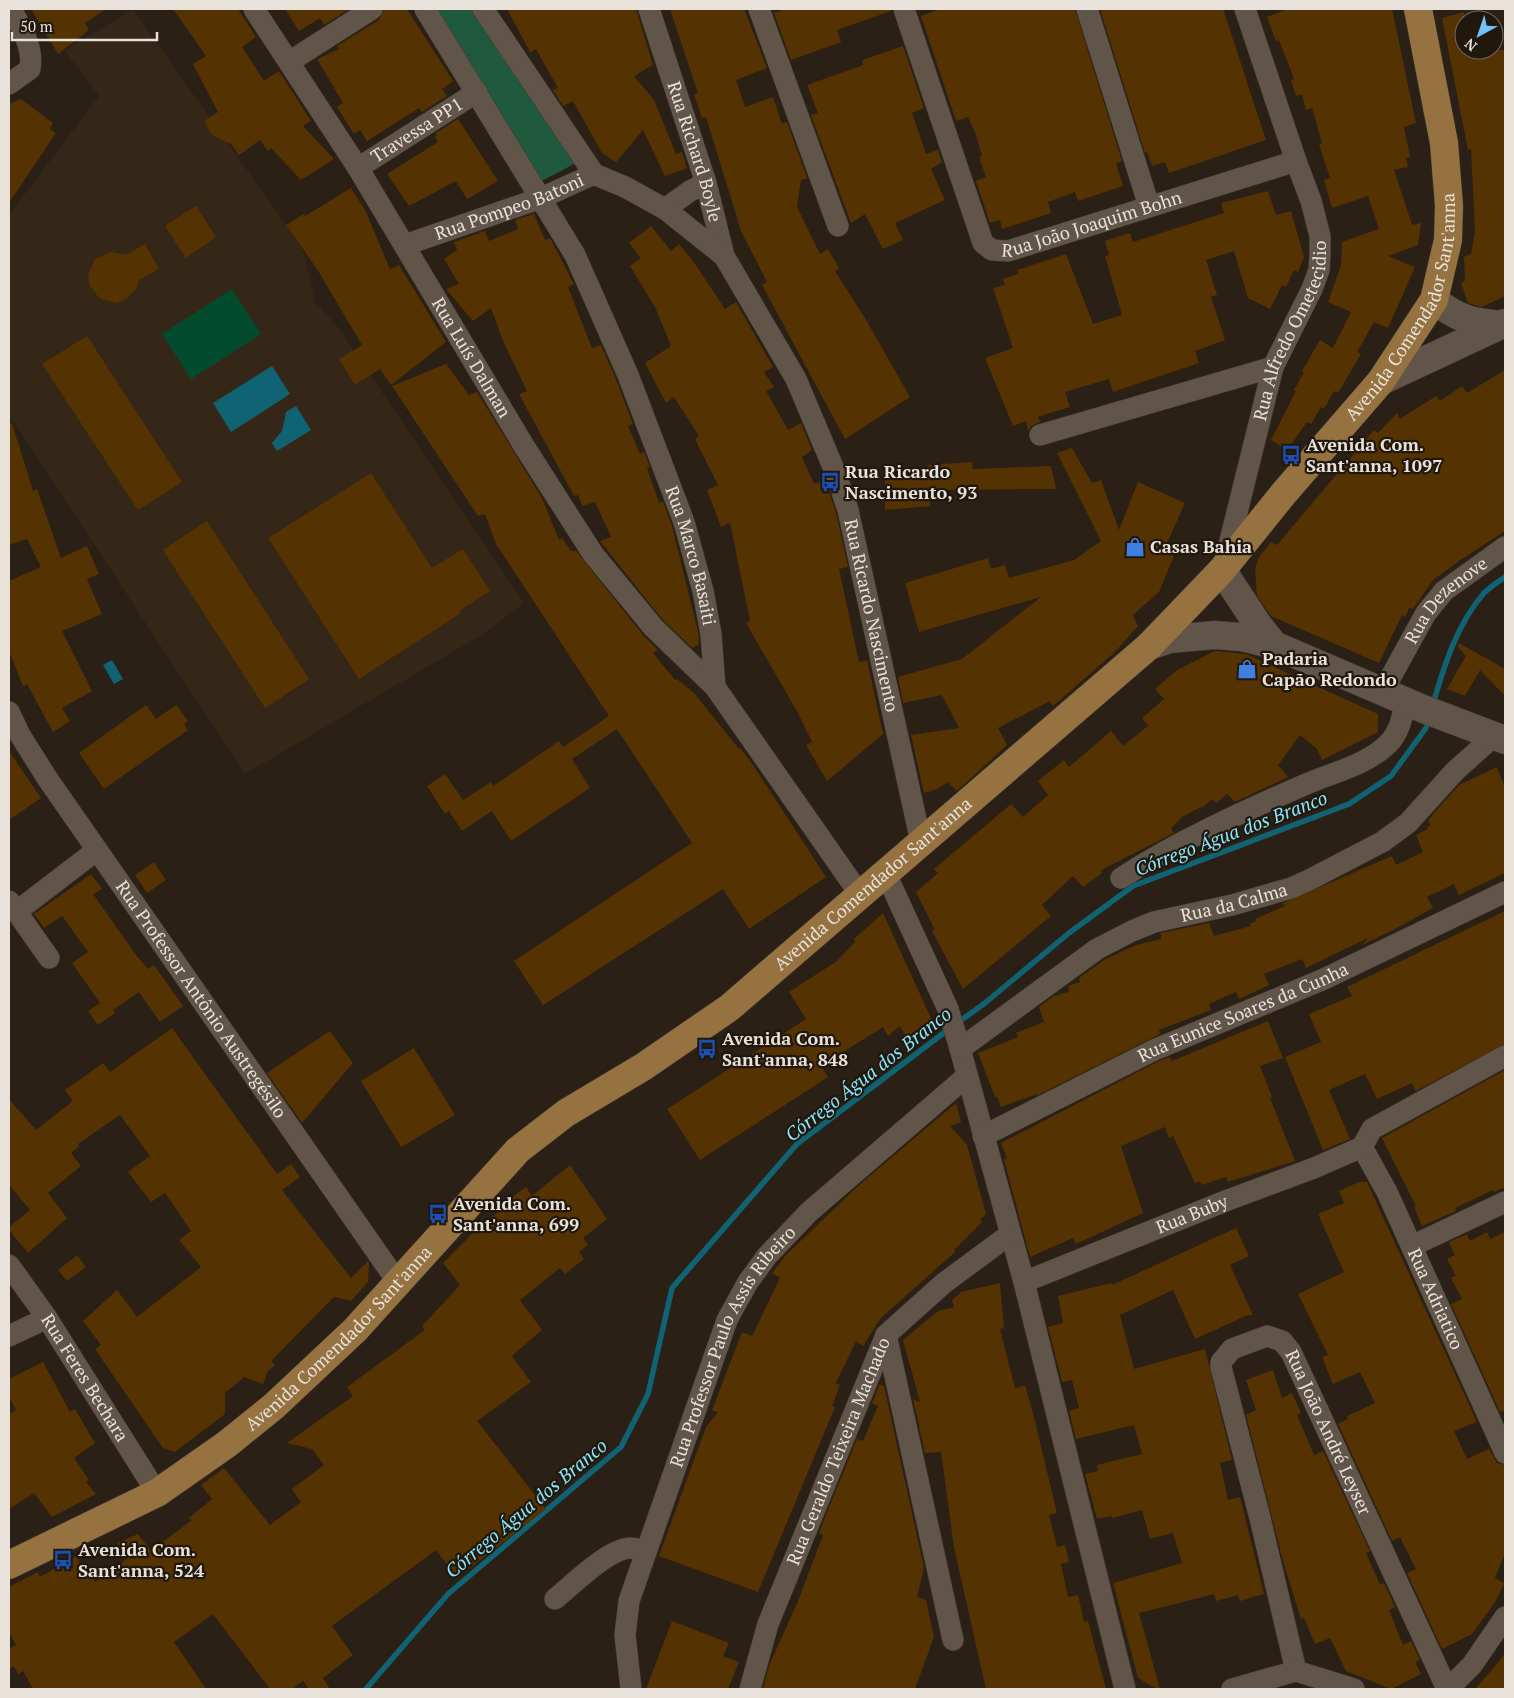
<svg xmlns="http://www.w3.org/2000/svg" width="1514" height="1698" viewBox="0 0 1514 1698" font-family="'PT Serif',serif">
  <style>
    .built { fill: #352718 }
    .green { fill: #024b2f }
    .forest { fill: #1f5a3e }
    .water { fill: #106373 }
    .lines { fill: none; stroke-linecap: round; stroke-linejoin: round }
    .stream { stroke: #106373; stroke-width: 5.5 }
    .building { fill: #553201 }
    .street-casing { stroke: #413933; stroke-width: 22 }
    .secondary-casing { stroke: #413933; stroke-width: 29 }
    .primary-casing { stroke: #413933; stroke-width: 29 }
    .street { stroke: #61554a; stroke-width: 21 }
    .secondary { stroke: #61554a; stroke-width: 28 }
    .primary { stroke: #957240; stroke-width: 28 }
    .labels { text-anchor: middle; stroke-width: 4.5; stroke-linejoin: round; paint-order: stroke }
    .street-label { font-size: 18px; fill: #e8e2db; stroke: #20170d }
    .poi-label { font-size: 18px; font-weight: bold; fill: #e8e2db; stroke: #20170d; text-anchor: start }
    .water-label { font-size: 19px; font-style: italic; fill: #88e7fd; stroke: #20170d }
  </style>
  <rect width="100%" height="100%" fill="#2a2016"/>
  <path class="built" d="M133,9L303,249L315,302L338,327L524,603L483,634L245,774L9,415V215L99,96L65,51Z"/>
  <path class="green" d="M232,289L261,334L191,379L162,334Z"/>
  <path class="forest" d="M433,9H477L574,164L540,182Z"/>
  <path class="water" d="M272,366L290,394L231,432L213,403Z
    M296,406L311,430L277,451L272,443L282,431L286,412Z
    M112,660L123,679L114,684L103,665Z"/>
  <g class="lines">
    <path class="stream" d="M1433,704C1444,666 1457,624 1484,593C1490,587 1498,582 1505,577
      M956,1024L985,1003L1069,933L1133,886L1349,804L1391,776L1426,728L1429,718
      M366,1689L448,1594L621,1447L648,1394L672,1288L797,1144L949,1029"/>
  </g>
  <path class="building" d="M31,9H106L85,23L89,30L58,54Z
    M173,9H238L256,37L242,47L264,81L279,71L311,121L303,126L334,159L301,180L271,148L268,151L260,140L239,155L231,144L212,135L204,121L218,112L193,64L206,56Z
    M285,9H349L324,25L320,18L299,31Z
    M384,9H407L453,81L442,89L447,96L422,112L419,108L367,141L360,130L354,134L337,107L343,103L317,59L339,49L337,46L379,20Z
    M507,9H636L653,65L634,76L654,100L676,154L682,152L687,168L665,176L643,130L616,162L602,153L573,101L563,106L553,90L558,88L536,49L530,52Z
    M670,9H744L767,68L736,80L745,107L773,97L782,124L787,122L807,178L801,180L797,207L820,254L828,249L839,268L835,271L865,318L910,397L845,439L762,285L767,282L741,231L706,117L702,118L694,95L698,93Z
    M786,9H890L891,11L837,30L841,42L791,60L774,13Z
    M941,9H1075L1122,161L1116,163L1123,186L1078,201L1075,192L1048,202L1051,213L1002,229L1000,220L990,223L976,181L986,177L979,157L982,156L976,135L968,117L956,121L921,16Z
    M1100,9H1223L1266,140L1169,173L1165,162L1152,166L1147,152L1145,153Z
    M1288,9H1392L1416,123L1404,127L1410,157L1406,158L1408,167L1394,170L1412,225L1421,223L1418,245L1388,256L1415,267L1388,328L1374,322L1357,352L1361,354L1338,393L1334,391L1324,409L1321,407L1311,424L1307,422L1287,450L1271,440L1296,391L1294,390L1304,372L1302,371L1320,340L1333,348L1351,312L1328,302L1341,265L1342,242L1379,229L1368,196L1332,208L1324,180L1330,178L1319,144L1322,143L1312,108L1306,110L1302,94L1296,96L1291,80L1294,79L1279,40L1276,41L1267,17Z
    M1464,12V50H1505V296L1482,307L1468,303L1461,283L1465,281L1464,257L1471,254L1475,232L1471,149L1468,150L1442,18Z
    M903,46L924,108L912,113L926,154L938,150L942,162L931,169L945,200L895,223L903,240L883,249L865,214L851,223L849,218L811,115L818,113L807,85L863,65L862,60Z
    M21,99L53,123L50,129L56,133L9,203V104Z
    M458,119L498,181L467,199L456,181L409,206L387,174L438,142L435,137L437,135L436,133Z
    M351,188L365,210L390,269L399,265L446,342L391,385L380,369L355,385L339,359L362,345L317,269L286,225L304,214L305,216Z
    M1268,191L1276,215L1291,211L1304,257L1298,272L1294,270L1286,287L1282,285L1270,309L1248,298L1234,251L1206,260L1217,295L1211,297L1225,340L1195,351L1199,363L1113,392L1109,379L1065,392L1070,407L1040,416L1038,417L1040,422L1031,426L1028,431L1026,421L1013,426L985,358L1013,348L993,288L1005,285L1003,279L1018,274L1017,270L1066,254L1093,324L1122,315L1105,256L1109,255L1105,241L1130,233L1133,242L1224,213L1221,203Z
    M196,206L216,237L186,258L165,226Z
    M534,214L545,240L550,238L574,284L568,287L592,348L601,345L615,377L633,424L628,426L640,454L644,452L650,467L647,468L659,503L663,501L672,526L699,636L698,645L692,648L662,619L600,541L611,537L595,502L582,506L578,495L574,496L519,394L527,391L503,341L491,308L473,321L446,289L459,284L444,259L457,250L454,242L485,231L489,241L518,229L515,220Z
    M651,226L671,251L679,244L693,261L725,309L736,302L773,367L764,372L774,387L766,391L788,430L801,423L812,450L802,457L814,484L825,480L836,513L848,567L839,569L859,662L867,660L883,734L827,781L806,745L812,742L798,713L746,623L750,621L730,523L721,527L707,490L718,485L695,439L699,436L674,397L666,403L645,363L671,346L655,307L630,266L641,258L629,243Z
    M145,244L159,269L139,280L137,288L125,300L116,303L99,298L89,284L88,275L95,259L111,252L126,255Z
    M87,336L182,482L138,510L42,364Z
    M446,364L469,395L477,392L542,498L559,540L562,538L571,551H576L643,635L658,650L653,653L675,680L677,679L694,693L739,749L740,748L751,762L826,877L749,929L723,889L543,1005L514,961L692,843L617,729L572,759L590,788L511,841L492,811L462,831L449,811L445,814L427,786L445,774L463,800L491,782L493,786L559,741L563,747L609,716L496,544L485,514L478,516L392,386Z
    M1505,370V531L1459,561L1433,580L1413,609L1409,608L1405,617L1402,615L1379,663L1271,616L1257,596L1255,569L1259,557L1271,542L1277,545L1374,430L1378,433L1397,413L1400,419L1436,396L1440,401L1462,386L1467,393Z
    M12,423L33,491L37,489L61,558L87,546L99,574L87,579L102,614L62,631L92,691L62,708L70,721L53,732L27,684L23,686L9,651V581L41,567L27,539L9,545V424Z
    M1072,448L1092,483L1101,480L1119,530L1138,482L1185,503L1164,550L1174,556L1159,592L1133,615L1138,626L1115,652L1053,706L1050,701L998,728L1007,745L957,791L948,782L937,789L924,793L911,735L959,728L942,695L903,703L898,677L962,659L1041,597L919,632L905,583L988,558L991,569L1005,565L1009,578L1074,560L1101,541L1057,453Z
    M972,462L973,469L1051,466L1056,489L929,490L930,506L885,510V478L928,472V465Z
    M371,473L432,568L463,549L490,591L460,610L461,613L359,679L268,538Z
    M207,521L309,679L265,708L163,550Z
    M1459,643L1505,669V696L1480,670L1465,696L1447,689L1466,656L1457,646Z
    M1215,651L1246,654L1378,714V732L1322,760L1317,749L1300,735L1278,765L1288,777L1235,802L1227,794L1216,803L1212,799L1202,808L1201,807L1182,817L1171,828L1174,833L1101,870L1102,873L1083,887L1073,876L1042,905L1051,916L963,989L932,931L935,930L916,892L938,873L934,869L1011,804L1023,817L1048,795L1038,781L1064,760L1069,767L1111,731L1123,746L1148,726L1142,718L1164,699L1155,689L1177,670Z
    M146,705L156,719L176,705L188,721L184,724L188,730L104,789L79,753Z
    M9,751L41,798L9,820Z
    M1497,767L1505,788V873L1459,895L1454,884L1427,897L1433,908L1395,929L1362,945L1368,938L1306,968L1302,959L1264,974L1269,985L1239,999L1236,992L1209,1004L1211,1010L1159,1030L1160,1034L1036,1096L1037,1094L1001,1107L997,1097H995L978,1053L1018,1037L1016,1033L1044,1022L1039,1007L1054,996L1069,992L1068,986L1080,982L1079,978L1104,960L1136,945L1161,939V933L1209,923L1214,936L1251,926L1250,924L1256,921L1255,919L1285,906L1283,903L1392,856L1396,865L1423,852L1416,835L1428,829L1427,827L1431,826L1428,820L1459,785Z
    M154,862L166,880L147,893L135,875Z
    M91,874L102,889L93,894L136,955L148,969L154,965L183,1006L160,1022L139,992L113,1010L115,1013L98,1025L88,1011L100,1003L72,963L88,952L62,916L44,928L34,914Z
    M1505,911V1044L1416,1091L1412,1083L1377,1099L1365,1074L1329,1090L1350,1139L1323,1150L1285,1057L1321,1042L1309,1014L1352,996L1347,987Z
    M883,913L934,1025L908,1040L900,1026L888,1036L883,1027L821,1066L828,1077L700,1160L667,1109L806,1019L789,992L837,961L855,942L854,939Z
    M1268,1021L1283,1058L1260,1066L1272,1097L1270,1098L1295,1161L1228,1182L1226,1177L1202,1185L1200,1181L1195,1183L1173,1136L1169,1138L1165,1127L1121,1146L1143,1213L1076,1244L1073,1238L1030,1257L1004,1160L1007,1158L1001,1143L1159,1061L1170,1057L1172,1061Z
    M172,1028L277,1174L291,1164L300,1177L282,1190L351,1278L368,1261L369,1263L368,1282L351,1301L334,1297L271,1361L275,1365L268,1371L263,1384L244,1377L225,1393V1414L175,1452L163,1448L95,1349L101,1345L83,1321L117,1290L137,1317L201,1267L179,1240L191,1231L165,1193L151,1202L128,1172L150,1156L120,1115L78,1144L79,1146L71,1153L81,1166L48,1193L67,1218L28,1253L9,1230V1227L30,1210L9,1185V1099L36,1130L73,1101L65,1090L103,1063L110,1072Z
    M330,1031L353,1063L302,1123L267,1073Z
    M414,1048L455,1115L401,1147L361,1081Z
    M1505,1070V1187L1494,1192L1493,1190L1455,1208L1456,1211L1422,1226L1414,1207L1416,1206L1382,1138Z
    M956,1103L961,1122L950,1126L967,1145L986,1214L980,1220L982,1222L954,1250L955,1252L881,1318L863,1346L856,1341L836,1383L840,1385L832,1406L835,1407L758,1592L659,1556L706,1427L718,1412L712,1410L742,1332L752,1336L780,1278L772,1273L786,1255L859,1185Z
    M570,1165L607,1219L583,1238L588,1245L579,1252L584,1259L565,1274L560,1268L520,1300L542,1330L512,1356L531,1382L477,1421L546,1509L470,1568L468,1565L455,1575L436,1550L332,1626L353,1655L323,1678L330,1689H309L303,1681L292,1689H270L213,1614L174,1642L206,1689H33L23,1671L18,1674L14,1666L9,1669V1649L16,1645L9,1632V1587L38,1572L40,1577L76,1556L85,1571L87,1570L95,1582L128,1558L117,1543L138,1534L151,1551L192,1520L188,1519L212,1499L201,1485L224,1468L270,1525L301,1502L292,1489L324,1465L312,1449L287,1443L353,1396L347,1387L425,1330L422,1326L460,1285L443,1263L475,1231L497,1213L495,1210L526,1187L532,1196Z
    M1359,1182H1367L1477,1422L1454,1431L1467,1459L1489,1449L1497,1463L1505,1465V1553L1495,1578L1504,1583L1496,1601L1472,1634L1442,1649L1407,1573L1416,1569L1400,1537L1392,1541L1338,1424L1348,1419L1347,1416L1375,1403L1360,1372L1333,1384L1322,1357L1328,1355L1298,1294L1344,1272L1318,1214L1344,1203L1339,1191Z
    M1236,1228L1249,1256L1230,1265L1253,1315H1248L1195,1339L1173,1290L1120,1315L1134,1369L1205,1349L1232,1460L1220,1463L1228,1500L1240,1497L1264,1594L1240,1601L1238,1595L1216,1601L1214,1594L1139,1613L1160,1689H1157L1138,1678L1113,1583L1182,1563L1173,1533L1150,1539L1142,1510L1112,1518L1111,1516L1097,1519L1085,1474L1098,1471L1097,1465L1142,1454L1134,1425L1076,1439L1069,1411L1079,1408L1072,1380L1062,1382L1048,1327L1063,1323L1058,1296L1111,1283L1112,1285Z
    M1487,1232L1490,1239L1505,1232V1410L1500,1412L1451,1304L1462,1299L1451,1278L1456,1276L1447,1259L1455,1255L1449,1242L1467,1234L1470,1241Z
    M77,1255L86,1267L67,1281L58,1270Z
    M1000,1283L1004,1328L1000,1329L1015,1388L1025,1385L1033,1413L1057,1513L1049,1515L1057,1547L1065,1545L1069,1562L1061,1564L1068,1597L1078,1595L1084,1622L1088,1621L1106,1689H986L954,1548L941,1452L925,1453L913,1399L920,1402L903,1340L938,1311L954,1307L952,1300L961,1292Z
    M43,1362L70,1412L75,1409L95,1443L74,1458L89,1480L86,1482L96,1494L52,1517L34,1493L9,1509V1414L16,1410L9,1397V1379Z
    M1273,1370L1282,1398L1292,1393L1301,1413L1297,1415L1314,1455L1323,1451L1370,1551L1366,1553L1380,1585L1384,1583L1395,1607L1389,1610L1403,1645L1411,1641L1420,1660L1415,1662L1421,1674L1391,1689L1346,1671L1330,1638L1315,1644L1304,1618L1301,1619L1283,1561L1246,1415L1256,1410L1246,1380Z
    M880,1384L884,1386L924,1568L917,1597L926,1600L934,1637L915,1689H763L769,1666L798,1601L823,1535L819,1533L827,1512L857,1439L863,1441L878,1406L872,1403Z
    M672,1621L729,1643L723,1656L739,1662L728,1689H646Z
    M1505,1654V1689H1475L1490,1672Z"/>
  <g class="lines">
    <defs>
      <g id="street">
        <path id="s1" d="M254,9L358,168L524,446L593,554L653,627L715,687"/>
        <path id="s2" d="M425,9L575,255L628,375L684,522L703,591L711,634L715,687L861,896"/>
        <path d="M483,9L594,174"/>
        <path id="s3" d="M649,9L706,183L724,256L796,379L836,474L848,510L921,842"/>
        <path d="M759,9L838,226"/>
        <path id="s4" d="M904,9L983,243L992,250L1008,251L1296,161"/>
        <path d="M1087,9L1149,206"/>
        <path d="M289,62L372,9"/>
        <path d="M9,84L30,69C34,47 21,28 11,9"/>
        <path id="s5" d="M358,168L477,92"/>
        <path d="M665,209L690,191L706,183"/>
        <path id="s6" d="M405,245L541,198L594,174L625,187L665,209L724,256"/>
        <path d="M1040,435L1273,367"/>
        <path id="s7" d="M1224,565L1273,367L1312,289L1319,270L1320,255V236L1311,201L1296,161L1245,9"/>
        <path id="s8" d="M1383,691L1426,613L1444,591L1505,547"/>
        <path id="s9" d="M9,712L20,735L47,778L399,1284"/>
        <path d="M886,874L948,1009L959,1045L1024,1282L1125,1689"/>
        <path d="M1121,878C1178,841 1242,812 1304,785C1333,772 1366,766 1389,743C1400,731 1402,717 1406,701"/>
        <path d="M9,901L49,958"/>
        <path d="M16,912L97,850"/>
        <path id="s10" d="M960,1049L1097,949L1132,931L1154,922L1232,905L1291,888L1309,880L1382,842L1408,823L1455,771L1493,737"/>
        <path id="s11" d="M983,1136L1154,1050L1324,979L1505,892"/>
        <path id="s12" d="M1362,1147L1387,1192L1505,1453"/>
        <path d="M1362,1147L1372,1129L1505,1056"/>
        <path d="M1412,1246L1505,1202"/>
        <path id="s13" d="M9,1265L47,1318L157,1493"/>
        <path id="s14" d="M1024,1282L1228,1200L1314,1168L1362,1147"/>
        <path d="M886,1335L953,1640"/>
        <path d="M9,1336L47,1318"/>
        <path d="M555,1599C572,1585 608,1549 630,1548C635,1548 641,1550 646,1551"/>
        <path id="s15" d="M1296,1671L1260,1518L1221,1367V1362L1232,1349L1267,1336L1282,1341L1291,1352L1447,1689"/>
        <path id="s16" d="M631,1689L625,1635L629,1601L727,1320L748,1282L767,1256L809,1212L967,1076"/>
        <path id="s17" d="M750,1689L768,1624L886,1335L944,1283L1009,1235"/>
        <path d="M1232,1689L1296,1671L1354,1689"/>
        <path d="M1448,1689L1472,1665L1505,1617"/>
      </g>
      <path id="secondary" d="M1434,300C1458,319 1471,322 1501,325
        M1381,381L1505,323
        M1222,570L1258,625L1274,645
        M1149,646L1170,639L1215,635L1241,637L1274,645L1421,708L1505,740"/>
      <g id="primary">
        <path id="s18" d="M9,1565L157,1493L227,1444L274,1406L355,1330L518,1150L566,1113L643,1067L729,1008L1149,646L1222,570L1284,493L1381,381L1434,300L1448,240L1449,206L1444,143L1418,9"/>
      </g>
    </defs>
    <use href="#street" class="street-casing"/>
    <use href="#secondary" class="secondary-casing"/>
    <use href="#primary" class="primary-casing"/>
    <use href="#street" class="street"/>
    <use href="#secondary" class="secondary"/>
    <use href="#primary" class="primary"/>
  </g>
  <defs>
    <symbol id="bus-bare" viewBox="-9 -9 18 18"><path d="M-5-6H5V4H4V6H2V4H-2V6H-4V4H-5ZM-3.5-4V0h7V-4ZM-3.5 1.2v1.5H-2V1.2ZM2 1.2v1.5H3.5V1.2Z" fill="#1a4fb4" stroke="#20170d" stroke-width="2.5" paint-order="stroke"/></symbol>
    <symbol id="shop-bare" viewBox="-9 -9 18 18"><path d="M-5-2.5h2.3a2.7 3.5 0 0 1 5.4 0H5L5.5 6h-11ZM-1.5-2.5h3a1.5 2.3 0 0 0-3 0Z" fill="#3f7fe0" stroke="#20170d" stroke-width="2.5" paint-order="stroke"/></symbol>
  </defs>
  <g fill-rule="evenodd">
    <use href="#bus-bare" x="1277" y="441" width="28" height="28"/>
    <use href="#bus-bare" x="816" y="468" width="28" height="28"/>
    <use href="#shop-bare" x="1121" y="533" width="28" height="28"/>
    <use href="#shop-bare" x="1233" y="655" width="28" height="28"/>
    <use href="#bus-bare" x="693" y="1035" width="28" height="28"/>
    <use href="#bus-bare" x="424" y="1200" width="28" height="28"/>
    <use href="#bus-bare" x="49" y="1546" width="28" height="28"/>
  </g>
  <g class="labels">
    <g class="street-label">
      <text dy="6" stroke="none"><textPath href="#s5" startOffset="70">Travessa PP1</textPath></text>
      <text dy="6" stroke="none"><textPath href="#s3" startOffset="150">Rua Richard Boyle</textPath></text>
      <text dy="6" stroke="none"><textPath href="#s6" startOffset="111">Rua Pompeo Batoni</textPath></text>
      <text dy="6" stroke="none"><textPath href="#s4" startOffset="362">Rua João Joaquim Bohn</textPath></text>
      <text dy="6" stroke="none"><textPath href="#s18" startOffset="1904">Avenida Comendador Sant'anna</textPath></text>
      <text dy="6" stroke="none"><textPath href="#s7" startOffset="245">Rua Alfredo Ometecidio</textPath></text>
      <text dy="6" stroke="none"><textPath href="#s1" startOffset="411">Rua Luís Dalman</textPath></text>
      <text dy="6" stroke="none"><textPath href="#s2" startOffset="611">Rua Marco Basaiti</textPath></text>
      <text dy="6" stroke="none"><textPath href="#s8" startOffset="112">Rua Dezenove</textPath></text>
      <text dy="6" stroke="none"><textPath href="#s3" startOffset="650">Rua Ricardo Nascimento</textPath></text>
      <text dy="6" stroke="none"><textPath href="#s18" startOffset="1109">Avenida Comendador Sant'anna</textPath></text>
      <text dy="6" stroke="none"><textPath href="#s10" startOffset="315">Rua da Calma</textPath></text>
      <text dy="6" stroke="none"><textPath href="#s9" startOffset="346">Rua Professor Antônio Austregésilo</textPath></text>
      <text dy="6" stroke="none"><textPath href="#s11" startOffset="288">Rua Eunice Soares da Cunha</textPath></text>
      <text dy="6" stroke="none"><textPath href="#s14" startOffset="181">Rua Buby</textPath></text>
      <text dy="6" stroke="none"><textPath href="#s12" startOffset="169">Rua Adriatico</textPath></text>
      <text dy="6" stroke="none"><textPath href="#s18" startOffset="404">Avenida Comendador Sant'anna</textPath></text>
      <text dy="6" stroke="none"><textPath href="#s16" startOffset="365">Rua Professor Paulo Assis Ribeiro</textPath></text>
      <text dy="6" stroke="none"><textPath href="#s13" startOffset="136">Rua Feres Bechara</textPath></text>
      <text dy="6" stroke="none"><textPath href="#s15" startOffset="491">Rua João André Leyser</textPath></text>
      <text dy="6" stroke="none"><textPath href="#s17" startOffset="254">Rua Geraldo Teixeira Machado</textPath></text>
    </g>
    <g class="poi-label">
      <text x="1306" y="451">Avenida Com.<tspan x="1306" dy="21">Sant'anna, 1097</tspan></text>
      <text x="845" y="478">Rua Ricardo<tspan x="845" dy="21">Nascimento, 93</tspan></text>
      <text x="1150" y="553">Casas Bahia</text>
      <text x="1262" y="665">Padaria<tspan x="1262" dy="21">Capão Redondo</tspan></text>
      <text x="722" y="1045">Avenida Com.<tspan x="722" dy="21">Sant'anna, 848</tspan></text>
      <text x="453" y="1210">Avenida Com.<tspan x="453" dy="21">Sant'anna, 699</tspan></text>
      <text x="78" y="1556">Avenida Com.<tspan x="78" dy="21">Sant'anna, 524</tspan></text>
    </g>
    <g class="water-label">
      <text transform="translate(1231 833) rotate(-21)" y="7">Córrego Água dos Branco</text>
      <text transform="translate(868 1074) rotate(-38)" y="7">Córrego Água dos Branco</text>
      <text transform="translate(526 1508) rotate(-40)" y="7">Córrego Água dos Branco</text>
    </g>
  </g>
  <rect width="1514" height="1698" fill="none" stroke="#e8e2db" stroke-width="20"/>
  <g transform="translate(1479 35) rotate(220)"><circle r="24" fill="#20170d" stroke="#70685f"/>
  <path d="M0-4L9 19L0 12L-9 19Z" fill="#74c0f6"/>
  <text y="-8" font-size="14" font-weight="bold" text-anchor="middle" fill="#e8e2db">N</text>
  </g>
  <path d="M12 32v8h145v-8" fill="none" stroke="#e8e2db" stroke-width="2.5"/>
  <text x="20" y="32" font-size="15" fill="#e8e2db" stroke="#20170d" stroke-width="4" paint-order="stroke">50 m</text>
</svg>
